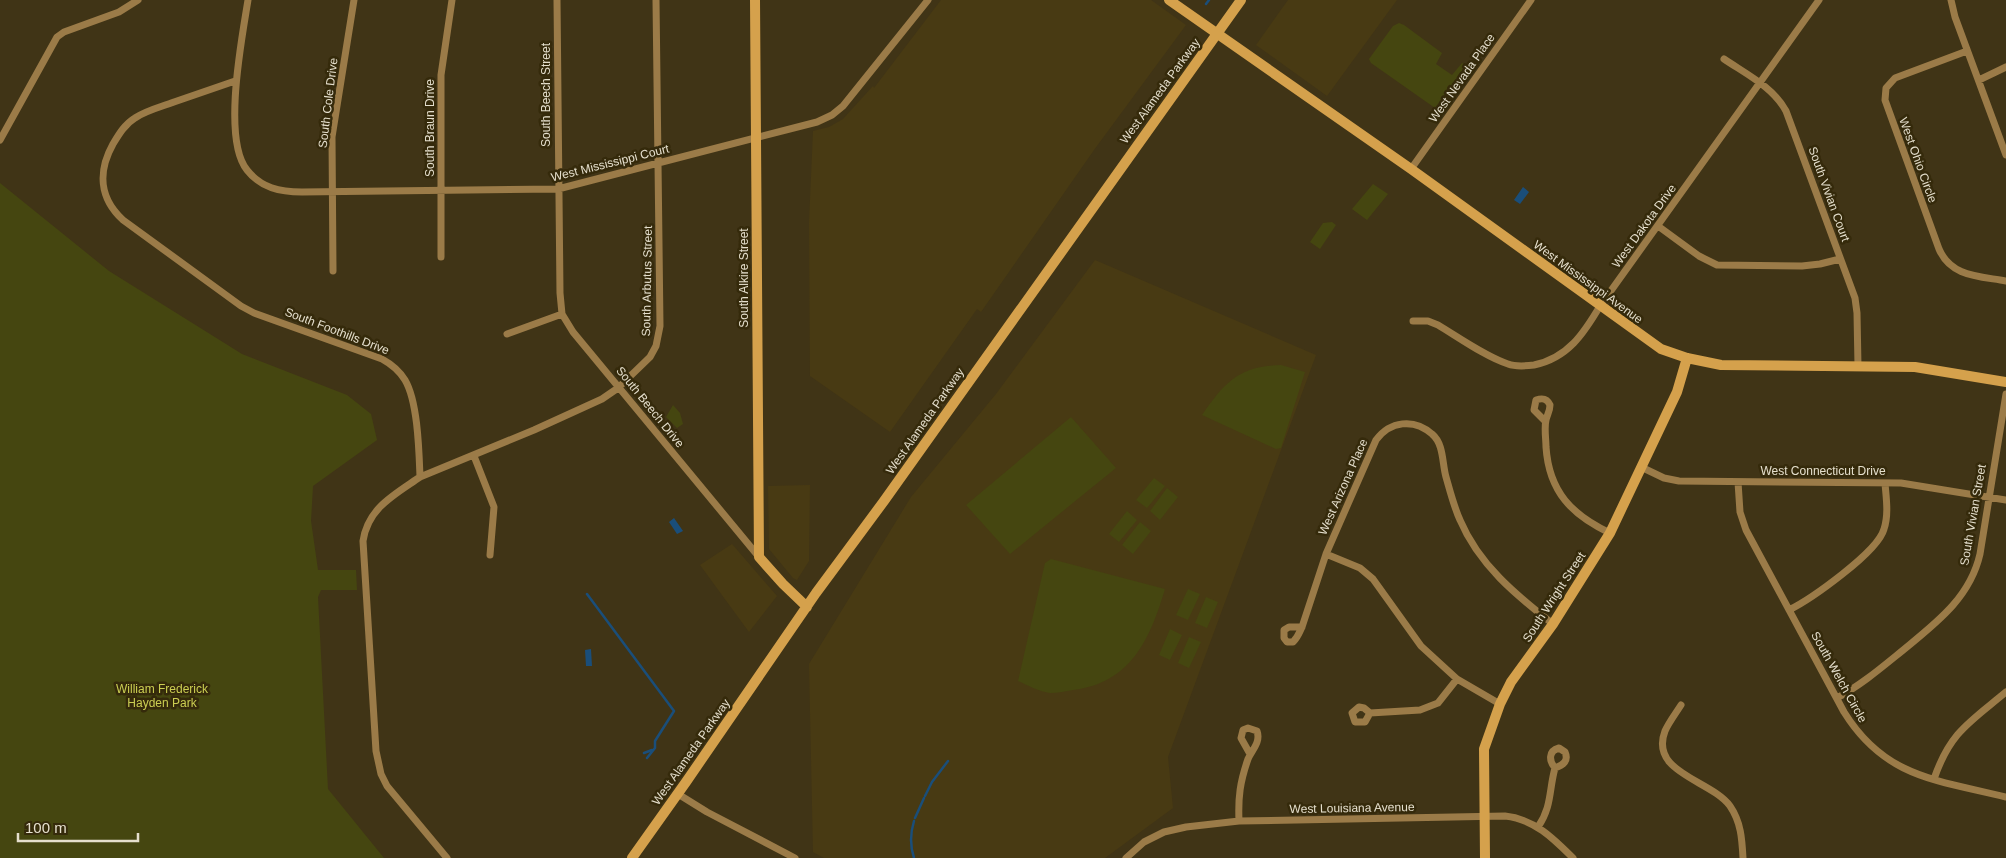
<svg xmlns="http://www.w3.org/2000/svg" width="2006" height="858" viewBox="0 0 2006 858" font-family="Helvetica,sans-serif">
  <style>
    .built { fill: #483a13 }
    .green { fill: #454610 }
    .water { fill: #1a4e7a }
    .lines { fill: none; stroke-linecap: round; stroke-linejoin: round }
    .stream { stroke: #1a4e7a; stroke-width: 2.5 }
    .street { stroke: #9b7b48; stroke-width: 7 }
    .secondary { stroke: #d5a14c; stroke-width: 10 }
    .labels { text-anchor: middle; stroke-width: 5; stroke-linejoin: round; paint-order: stroke }
    .street-label { font-size: 12px; fill: #e5dfcd; stroke: #352a0b }
    .park-label { font-size: 12px; fill: #cbce52; stroke: #352a0b }
  </style>
  <rect width="100%" height="100%" fill="#403416"/>
  <path class="built" d="M941,0H1151L1186,25L1094,150L981,312L977,309L890,432L810,376L809,223L813,131L829,127L843,119L873,86L874,88Z
    M1288,0H1397L1327,96L1256,45Z
    M1095,260L1316,355L1168,757L1173,808L1105,858H824L813,852L809,664L911,497L996,394Z
    M810,485L809,561L797,580L793,578L769,549L768,486Z
    M732,544L777,596L749,632L700,565Z"/>
  <path class="green" d="M1399,23L1404,25L1442,53L1436,64L1452,75L1462,63L1466,65L1435,108L1371,63L1369,59L1393,26Z
    M0,183L109,271L242,354L347,395L371,414L377,440L313,486L311,521L318,570H356L357,590H321L318,597L328,789L384,858H0Z
    M1373,184L1388,194L1367,220L1352,209Z
    M1332,222L1336,225L1320,249L1310,242L1323,223Z
    M1281,365L1305,372L1281,448L1276,449L1202,415C1225,382 1239,366 1281,365Z
    M673,405L680,413L683,424L677,428L666,417Z
    M1071,417L1116,468L1010,554L966,505Z
    M1154,478L1165,486L1147,508L1136,500Z
    M1167,488L1178,497L1160,520L1150,511Z
    M1127,511L1137,520L1119,542L1109,534Z
    M1140,522L1151,531L1133,554L1122,545Z
    M1051,559L1165,589C1150,639 1131,683 1073,690C1066,691 1058,693 1050,693C1040,692 1027,685 1018,681L1045,563Z
    M1188,589L1200,594L1188,620L1176,615Z
    M1206,597L1218,602L1207,628L1195,623Z
    M1170,629L1182,635L1170,660L1159,655Z
    M1189,637L1201,642L1189,668L1178,663Z"/>
  <path class="water" d="M1523,187L1529,192L1520,204L1514,200Z
    M674,518L683,531L677,534L669,522Z
    M591,649L592,666H586L585,650Z"/>
  <g class="lines">
    <path class="stream" d="M1206,4L1209,0
      M587,594L674,711L655,741V748L647,758
      M644,753L652,750
      M925,796L932,782L948,761
      M915,818L924,798
      M914,821C910,834 910,846 914,858"/>
    <path class="street" d="M248,0C242,38 222,139 247,170C261,188 280,192 302,192L558,189L817,122L832,115L843,106L928,0
      M557,0L560,293L562,314L573,332L759,557
      M1951,0L1955,17L2006,155
      M1967,51L1895,78L1886,88L1885,100L1939,249C1951,277 1979,276 2006,281
      M1724,59C1746,74 1773,87 1786,111L1855,298L1857,313L1858,366
      M1979,80L2006,67
      M235,81C215,88 194,95 174,102C161,107 147,110 135,118C125,124 119,134 113,144C98,171 99,198 123,220L241,306L254,313L382,359C391,364 399,370 405,380C418,402 419,452 420,477C394,495 368,508 363,541L376,751L381,774L387,786L447,858
      M0,140L57,37L64,32L119,12L138,0
      M1411,169L1531,0
      M1658,226L1699,256L1717,265L1802,266L1820,264L1840,259
      M441,257V75L452,0
      M333,271L332,137L354,0
      M1413,321H1428L1438,325C1458,337 1486,357 1508,364C1516,367 1526,366 1534,365C1568,358 1584,333 1600,306L1819,0
      M507,334L562,314
      M1545,421L1534,410L1536,400C1542,398 1547,398 1550,405C1550,411 1547,415 1546,420C1544,428 1546,439 1546,447C1549,492 1572,515 1610,533
      M474,456L494,507L490,555
      M1641,467L1664,478L1679,481L1901,483L2006,500
      M420,477L534,430L602,399L618,388L650,357L656,346L660,326L656,0
      M1738,482L1740,512L1746,530L1844,712C1885,778 1937,780 2006,797
      M1326,554L1360,568L1373,579L1421,646L1457,679L1500,704
      M1789,610C1811,599 1878,552 1884,529C1889,514 1886,497 1885,483
      M1302,627H1289L1284,630V638L1287,642H1293C1298,637 1299,633 1302,627L1326,554L1376,440C1390,421 1414,418 1432,434C1444,444 1442,463 1446,477C1450,491 1454,507 1460,520C1479,565 1516,595 1553,624
      M1837,698C1861,685 1881,668 1902,651C1936,623 1970,598 1980,554L2006,394
      M1681,705C1676,713 1669,722 1665,731C1649,773 1711,780 1730,806C1741,822 1742,839 1743,858
      M1370,713L1365,722H1355L1352,713L1359,707L1364,708L1370,713L1420,710L1438,703L1457,679
      M1934,779C1950,732 1970,722 2006,692
      M678,794L707,812L795,858
      M1239,821C1238,797 1240,782 1248,759C1252,750 1261,742 1257,731L1248,728L1243,730L1241,738L1250,754
      M1538,827C1552,807 1549,789 1555,768C1549,761 1548,751 1559,748L1565,752C1569,761 1563,765 1555,768
      M1126,858L1144,842L1164,832L1186,827L1239,821L1505,816C1534,819 1553,838 1573,858"/>
    <path class="secondary" d="M755,0L759,557L783,584L807,607
      M1169,0L1411,169L1661,349L1687,358L1721,365L1915,367L2006,382
      M632,858L686,782L816,593L884,501L1241,0
      M1485,858L1484,749L1500,704L1511,682L1553,624L1610,533L1677,392L1687,358"/>
  </g>
  <g class="labels">
    <g class="street-label">
      <text transform="translate(1462 78) rotate(-55)" y="4">West Nevada Place</text>
      <text transform="translate(1160 91) rotate(-54)" y="4">West Alameda Parkway</text>
      <text transform="translate(546 95) rotate(-90)" y="4">South Beech Street</text>
      <text transform="translate(328 103) rotate(-83)" y="4">South Cole Drive</text>
      <text transform="translate(430 128) rotate(-90)" y="4">South Braun Drive</text>
      <text transform="translate(1918 160) rotate(70)" y="4">West Ohio Circle</text>
      <text transform="translate(610 163) rotate(-14)" y="4">West Mississippi Court</text>
      <text transform="translate(1829 194) rotate(70)" y="4">South Vivian Court</text>
      <text transform="translate(1644 226) rotate(-54)" y="4">West Dakota Drive</text>
      <text transform="translate(744 278) rotate(-90)" y="4">South Alkire Street</text>
      <text transform="translate(647 281) rotate(-89)" y="4">South Arbutus Street</text>
      <text transform="translate(1588 282) rotate(36)" y="4">West Mississippi Avenue</text>
      <text transform="translate(337 331) rotate(21)" y="4">South Foothills Drive</text>
      <text transform="translate(650 407) rotate(51)" y="4">South Beech Drive</text>
      <text transform="translate(925 421) rotate(-55)" y="4">West Alameda Parkway</text>
      <text x="1823" y="475">West Connecticut Drive</text>
      <text transform="translate(1343 487) rotate(-66)" y="4">West Arizona Place</text>
      <text transform="translate(1973 515) rotate(-80)" y="4">South Vivian Street</text>
      <text transform="translate(1554 597) rotate(-57)" y="4">South Wright Street</text>
      <text transform="translate(1839 677) rotate(61)" y="4">South Welch Circle</text>
      <text transform="translate(691 752) rotate(-55)" y="4">West Alameda Parkway</text>
      <text transform="translate(1352 808) rotate(-1)" y="4">West Louisiana Avenue</text>
    </g>
    <g class="park-label">
      <text x="162" y="693">William Frederick<tspan x="162" dy="14">Hayden Park</tspan></text>
    </g>
  </g>
  <path d="M18 833v8h120v-8" fill="none" stroke="#e5dfcd" stroke-width="2.5"/>
  <text x="25" y="833" font-size="15" fill="#e5dfcd" stroke="#352a0b" stroke-width="4" paint-order="stroke">100 m</text>
</svg>
